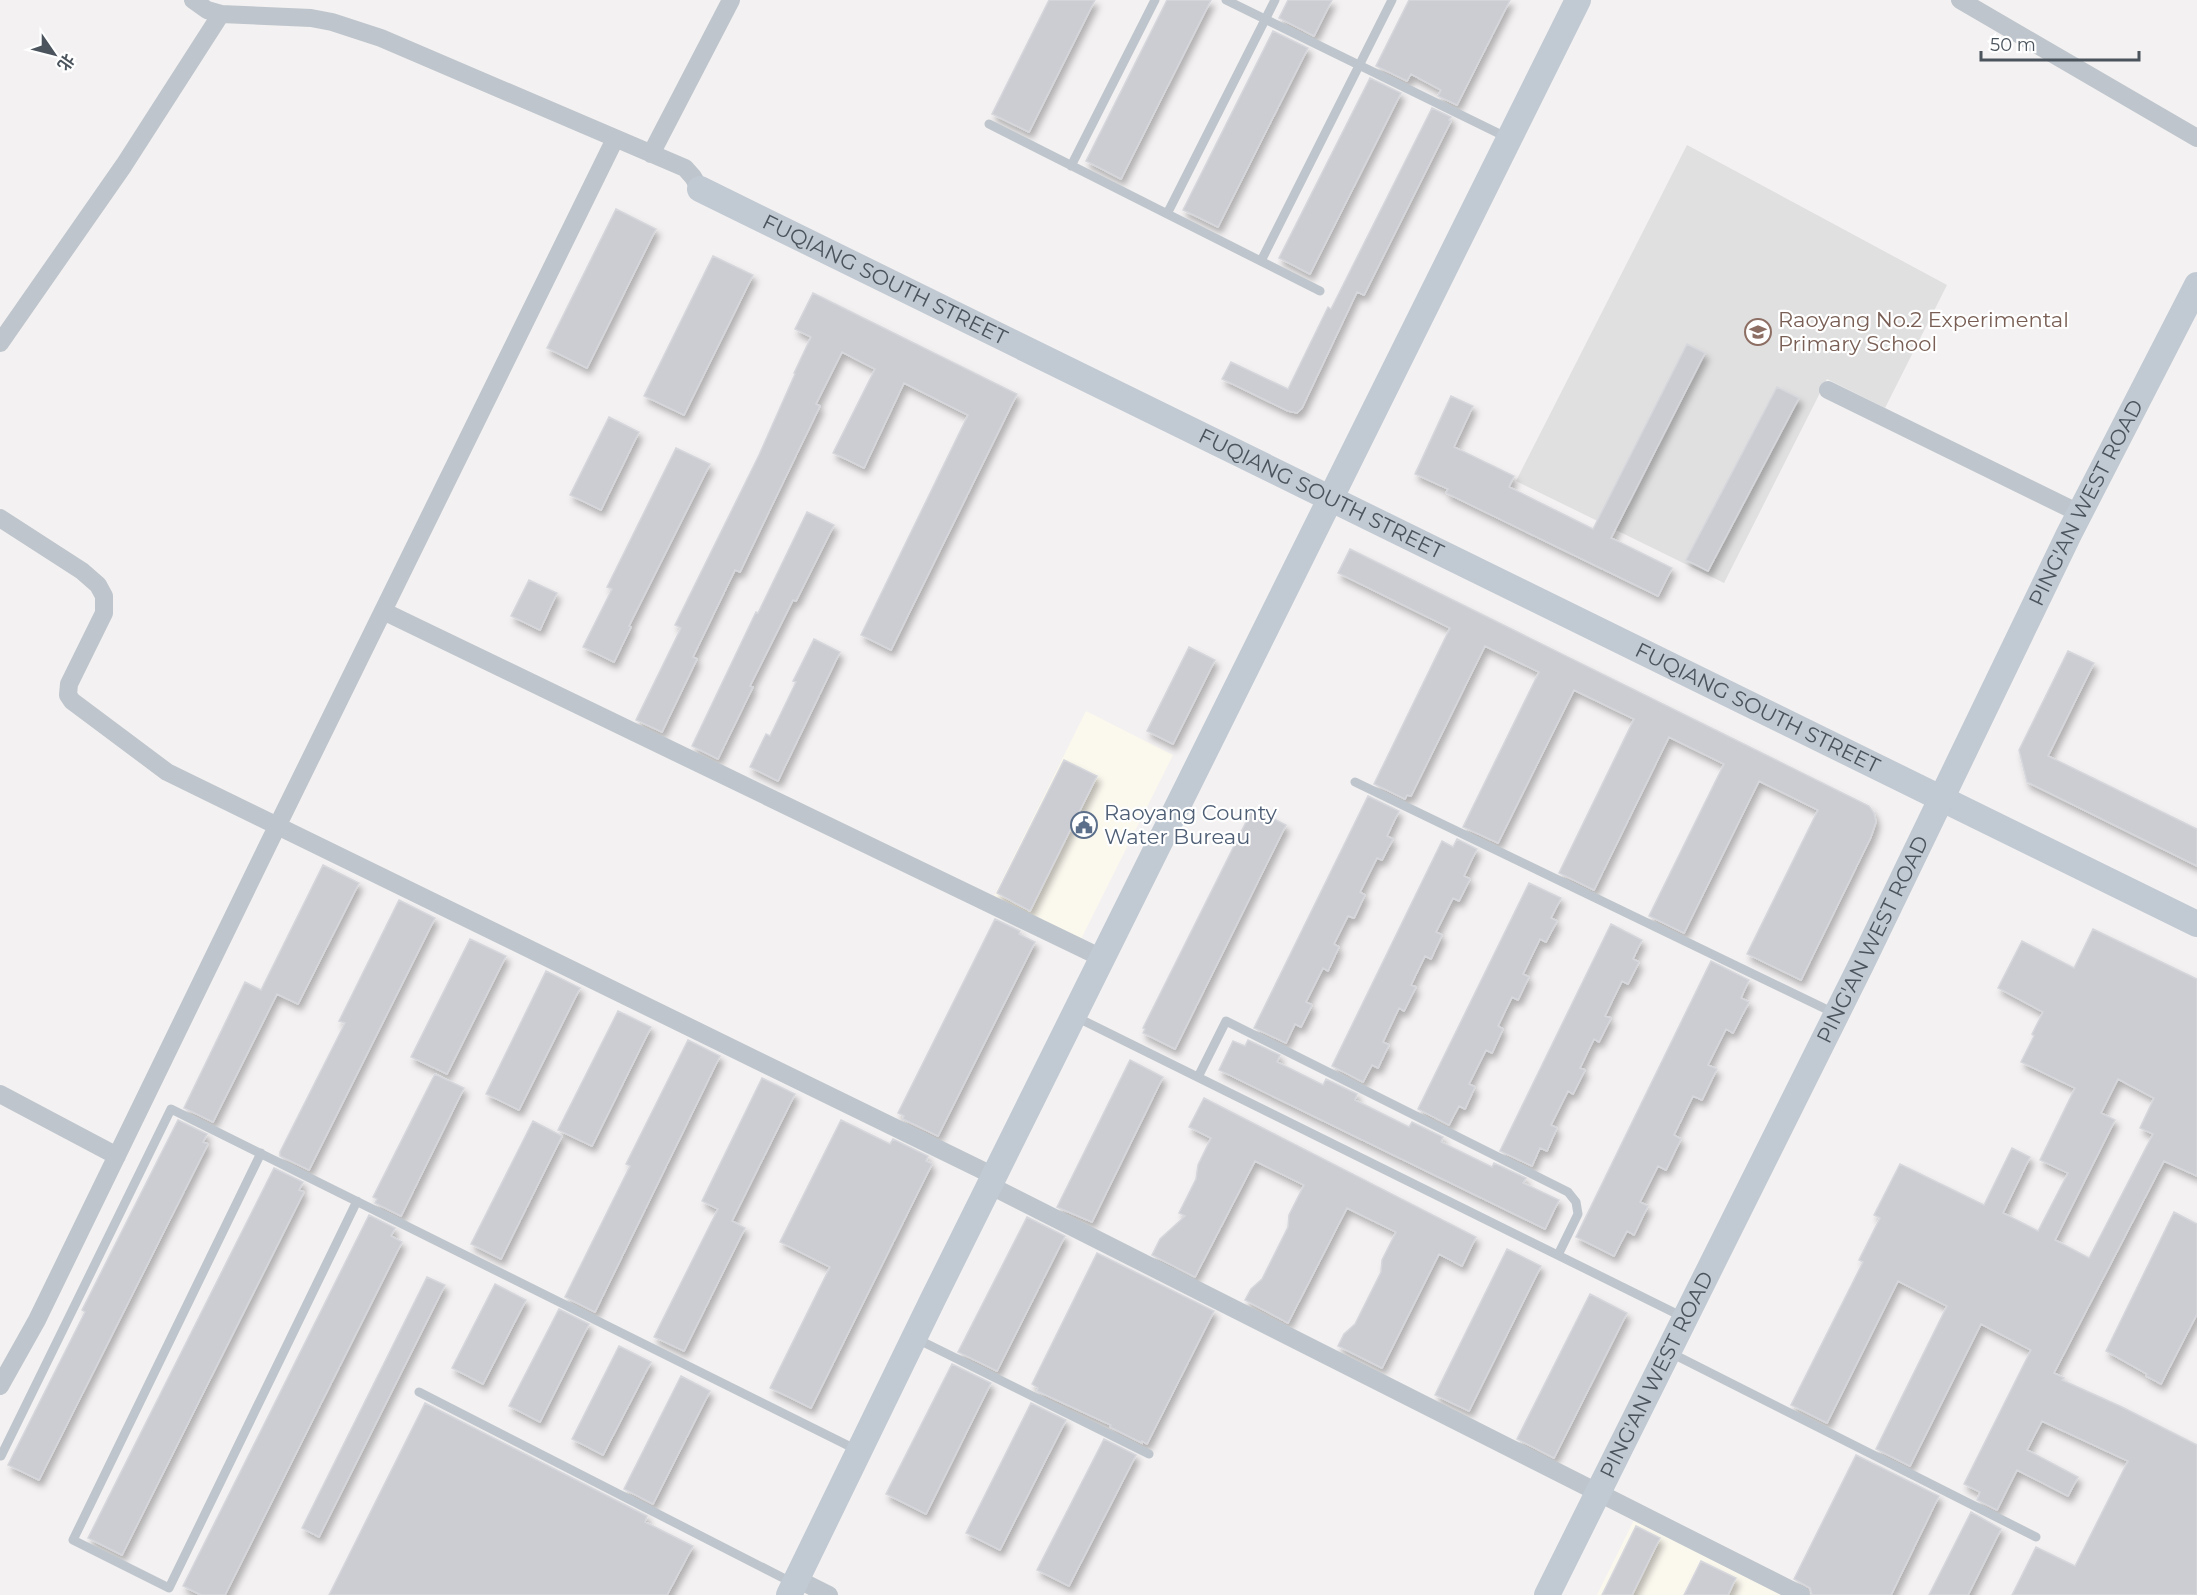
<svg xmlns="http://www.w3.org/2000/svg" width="2197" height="1595" viewBox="0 0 2197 1595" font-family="Montserrat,'Noto Sans SC',sans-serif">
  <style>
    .commercial { fill: #fbf8ee }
    .education { fill: #e1e0e1 }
    .building { fill: #cccdd3; stroke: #d6d7dc; stroke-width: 1.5; fill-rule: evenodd; filter: url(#shadow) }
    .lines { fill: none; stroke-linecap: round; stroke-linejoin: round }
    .lane { stroke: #bec5cc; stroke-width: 9 }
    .street { stroke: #bec5cc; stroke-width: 18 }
    .secondary { stroke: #c1c9d3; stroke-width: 26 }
    .labels { text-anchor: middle; stroke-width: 4.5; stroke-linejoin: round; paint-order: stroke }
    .street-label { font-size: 21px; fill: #4b545d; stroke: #fff }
    .education-label { font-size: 21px; fill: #785e54; stroke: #fff; text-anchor: start }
    .service-label { font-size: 21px; fill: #4e5e75; stroke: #fff; text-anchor: start }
  </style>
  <defs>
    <filter id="shadow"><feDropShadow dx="3.5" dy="6" stdDeviation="3" flood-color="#0004"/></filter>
  </defs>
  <rect width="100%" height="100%" fill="#f3f1f1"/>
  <path class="commercial" d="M1086,711L1173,755L1081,939L994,896Z
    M1634,1520L1786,1595H1597Z"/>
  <path class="education" d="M1687,145L1947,285L1885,408L1827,379L1724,583L1516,481Z"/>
  <path class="building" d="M1049,0H1095L1029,132L992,114Z
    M1167,0H1211L1121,179L1086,161Z
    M1288,0H1332L1314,36L1279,18Z
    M1409,0H1510L1457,105L1438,96L1441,90L1411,74L1407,81L1376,66Z
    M1273,31L1308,48L1218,227L1183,210Z
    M1370,78L1401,93L1310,274L1279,258Z
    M1432,108L1451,117L1449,120L1451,121L1364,295L1357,292L1302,408L1297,413L1288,411L1222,379L1231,362L1288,389L1328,307L1331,309Z
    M616,209L656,229L587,368L547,348Z
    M713,256L753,275L684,415L644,396Z
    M813,293L1017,394L891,650L861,635L968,415L904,383L864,468L833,453L875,369L842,352L816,404L820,406L777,495L740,572L735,570L693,657L697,659L662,732L636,720L681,628L675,625L759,455L795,374L794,373L811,337L795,329Z
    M1687,344L1705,353L1611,538L1672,568L1658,596L1446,493L1448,489L1415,474L1451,396L1473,406L1454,447L1514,476L1509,487L1593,529Z
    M1777,387L1799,398L1708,571L1686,560Z
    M609,417L639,432L601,510L570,495Z
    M676,448L710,464L629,626L631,627L614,662L583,647L612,589L607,587Z
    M807,512L834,525L796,601L793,600L750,686L753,687L718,759L692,746L756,612L758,613Z
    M1350,549L1869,806L1874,813L1876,822L1871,837L1801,980L1747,954L1818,810L1759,781L1684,933L1649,916L1724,764L1669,737L1594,890L1559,873L1634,719L1574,690L1498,843L1463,827L1539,672L1485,646L1411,796L1407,795L1405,799L1374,784L1450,628L1338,573Z
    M529,580L557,593L540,630L511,616Z
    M814,639L840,652L778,781L750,767L766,734L770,736L796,682L793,681Z
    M1189,647L1215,660L1173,744L1147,731Z
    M2068,651L2094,663L2048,756L2197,829V866L2027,782L2019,750Z
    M1064,760L1097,776L1030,911L997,893Z
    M1368,796L1399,811L1387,836L1393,839L1382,860L1377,858L1360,892L1365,895L1354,918L1348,916L1334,944L1339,947L1328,971L1323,968L1306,1002L1312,1005L1301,1027L1295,1024L1286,1043L1254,1028Z
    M1253,808L1286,825L1175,1049L1143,1033L1145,1029L1143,1028Z
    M1457,839L1477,849L1464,876L1470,879L1459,901L1453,898L1436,932L1442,935L1431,959L1425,956L1411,985L1416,987L1404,1011L1399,1008L1383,1042L1389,1045L1378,1068L1372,1065L1363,1082L1332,1066L1442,841L1453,847Z
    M323,865L359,883L298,1004L277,994L213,1122L184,1108L245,982L261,990Z
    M1529,883L1561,898L1551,918L1557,921L1546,942L1540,939L1523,974L1529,977L1518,1000L1512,997L1498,1026L1503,1029L1492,1053L1486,1050L1469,1084L1475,1087L1465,1109L1459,1106L1449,1125L1418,1109Z
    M399,900L435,918L309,1170L280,1156V1152L345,1023L339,1021Z
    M995,919L1020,931L1019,934L1035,942L938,1136L903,1119L904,1116L898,1113Z
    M1611,924L1642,940L1633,959L1639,962L1628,984L1622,981L1605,1016L1611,1018L1599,1042L1594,1039L1580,1068L1585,1070L1573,1094L1568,1091L1551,1125L1557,1128L1547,1151L1540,1148L1532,1166L1500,1151Z
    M2093,929L2197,979V1176L2164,1161L2054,1373L2064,1378L2062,1380L2122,1407L2197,1445V1595H2012L2036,1547L2075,1566L2128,1461L2042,1421L2027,1450L2078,1477L2068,1496L2017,1470L1997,1510L1977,1500L1980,1492L1964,1484L2031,1350L1981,1324L1910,1466L1876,1449L1947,1306L1898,1281L1827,1423L1791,1405L1863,1262L1859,1260L1880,1218L1874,1215L1900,1164L1984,1205L2012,1148L2030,1157L2003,1213L2038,1231L2068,1173L2040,1160L2075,1088L2021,1062L2034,1036L2032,1034L2043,1012L1998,988L2022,941L2074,968ZM2118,1079L2154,1098L2140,1128L2153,1134L2089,1258L2055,1240L2115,1120L2101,1113Z
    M470,939L506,956L447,1074L411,1057Z
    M1711,961L1749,980L1741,998L1749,1002L1733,1033L1726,1029L1708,1065L1717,1069L1702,1100L1693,1096L1674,1135L1681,1139L1666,1170L1658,1166L1640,1202L1648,1206L1634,1235L1627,1231L1614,1256L1576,1237Z
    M546,971L580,988L519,1110L486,1094Z
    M618,1011L651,1027L592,1146L558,1130Z
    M688,1040L720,1056L595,1312L565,1297L630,1166L626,1164Z
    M1248,1040L1280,1055L1277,1062L1323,1085L1326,1079L1357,1094L1355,1100L1409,1127L1412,1122L1443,1137L1441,1142L1492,1167L1494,1163L1526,1178L1523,1183L1559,1200L1545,1229L1219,1070L1233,1041L1245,1046Z
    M1130,1060L1163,1077L1092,1222L1057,1207Z
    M435,1074L464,1088L401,1216L375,1203L377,1199L373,1197Z
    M762,1078L795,1094L732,1221L745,1228L684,1351L654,1337L718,1209L702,1201Z
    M1204,1098L1476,1237L1462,1266L1439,1254L1382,1368L1338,1346L1344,1334L1355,1324L1381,1272L1382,1260L1396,1232L1347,1208L1288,1323L1245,1300L1251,1289L1262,1279L1288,1227L1289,1215L1304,1185L1255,1161L1195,1277L1152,1255L1160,1239L1185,1216L1179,1213L1196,1179L1198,1165L1211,1138L1189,1127Z
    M178,1120L207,1134L203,1142L208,1144L39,1480L8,1465L85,1312L82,1310Z
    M841,1120L890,1144L893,1139L928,1156L926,1161L932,1164L811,1408L770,1388L830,1267L780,1242Z
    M533,1121L562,1136L501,1259L471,1244Z
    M274,1168L303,1182L299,1190L304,1192L122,1555L88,1538Z
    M2174,1212L2197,1224V1314L2161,1384L2146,1376L2147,1374L2106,1351Z
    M369,1215L395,1228L391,1236L402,1242L225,1595H201L183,1586Z
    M1027,1217L1065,1236L997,1371L958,1352Z
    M1507,1249L1541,1266L1469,1411L1435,1395Z
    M1097,1253L1214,1311L1147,1444L1142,1441V1443L1110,1427L1111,1425L1037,1391L1038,1388L1032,1384Z
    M427,1277L445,1285L319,1537L302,1528Z
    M495,1284L526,1300L483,1384L452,1368Z
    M1590,1294L1627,1313L1554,1458L1517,1439Z
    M559,1309L589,1324L540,1422L509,1406Z
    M619,1346L651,1362L603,1455L572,1439Z
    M952,1364L991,1383L926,1514L886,1494Z
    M681,1376L710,1391L653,1504L624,1489Z
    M425,1403L647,1516L645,1522L693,1546L667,1595H329Z
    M1031,1403L1066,1420L1000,1550L966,1533Z
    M1104,1439L1136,1455L1069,1586L1037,1570Z
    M1856,1455L1939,1496L1891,1595H1812L1810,1588L1794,1579Z
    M1971,1512L2001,1529L1968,1595H1929Z
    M1636,1526L1660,1538L1632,1595H1602Z
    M1701,1561L1736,1578L1728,1595H1684Z"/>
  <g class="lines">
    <path class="lane" d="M1226,0L1508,138
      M989,124L1320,291
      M1071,166L1155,0
      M1167,214L1275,0
      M1261,261L1392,0
      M1355,782L1834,1013
      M1074,1016L1683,1317
      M1198,1077L1226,1021L1568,1192L1576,1202L1578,1214L1558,1255
      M261,1153L73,1540L169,1588L357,1201
      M915,1338L1149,1454
      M1671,1353L2036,1537
      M419,1392L793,1583
      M1,1456L171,1109L857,1450"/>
    <path class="street" d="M193,0L207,10L221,14L311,18L332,22L381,38L685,168L693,177L700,189
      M1960,0L2197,138
      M651,154L731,0
      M0,343L124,165L221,14
      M1828,390L2079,513
      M0,518L82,571L98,585L104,596V613L69,684L68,695L72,701L167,772L994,1176
      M383,611L1102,958
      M0,1094L117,1156
      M989,1185L1801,1595
      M0,1386L37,1320L267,847L615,139
      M797,1579L829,1595"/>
    <g class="secondary">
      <path id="s1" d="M700,189L2197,924"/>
      <path d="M789,1595L933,1299L1578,0"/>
      <path id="s2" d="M1547,1595L1862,963L2069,534L2197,285"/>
    </g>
  </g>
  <defs>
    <symbol id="school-ring" viewBox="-11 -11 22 22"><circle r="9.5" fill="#fff" stroke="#8d6e63" stroke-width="1.5"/><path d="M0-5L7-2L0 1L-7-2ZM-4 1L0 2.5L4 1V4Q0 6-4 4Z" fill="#8d6e63"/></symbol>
    <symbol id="civic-ring" viewBox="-11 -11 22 22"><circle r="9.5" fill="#fff" stroke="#5c6f8a" stroke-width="1.5"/><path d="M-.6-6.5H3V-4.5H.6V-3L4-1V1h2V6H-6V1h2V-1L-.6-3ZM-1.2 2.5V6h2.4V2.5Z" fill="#5c6f8a"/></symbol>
  </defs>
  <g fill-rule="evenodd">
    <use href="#school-ring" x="1743" y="317" width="30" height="30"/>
    <use href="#civic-ring" x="1069" y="810" width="30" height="30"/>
  </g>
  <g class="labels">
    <g class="street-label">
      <text dy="7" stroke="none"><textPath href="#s1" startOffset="206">FUQIANG SOUTH STREET</textPath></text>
      <text dy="7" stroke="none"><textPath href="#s1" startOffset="692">FUQIANG SOUTH STREET</textPath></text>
      <text dy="7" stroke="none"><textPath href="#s2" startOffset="1218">PING'AN WEST ROAD</textPath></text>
      <text dy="7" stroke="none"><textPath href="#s1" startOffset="1178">FUQIANG SOUTH STREET</textPath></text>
      <text dy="7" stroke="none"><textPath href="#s2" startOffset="732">PING'AN WEST ROAD</textPath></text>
      <text dy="7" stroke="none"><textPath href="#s2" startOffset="246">PING'AN WEST ROAD</textPath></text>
    </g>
    <g class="education-label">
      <text x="1778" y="327">Raoyang No.2 Experimental<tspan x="1778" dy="24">Primary School</tspan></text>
    </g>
    <g class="service-label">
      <text x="1104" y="820">Raoyang County<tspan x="1104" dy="24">Water Bureau</tspan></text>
    </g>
  </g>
  <g transform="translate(54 54) rotate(125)" stroke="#ffffff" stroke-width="4.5" paint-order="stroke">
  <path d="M0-4.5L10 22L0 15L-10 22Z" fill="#4b545d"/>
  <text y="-9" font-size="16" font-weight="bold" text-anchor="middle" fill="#4b545d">北</text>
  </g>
  <path d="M1981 51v9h158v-9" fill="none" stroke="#4b545d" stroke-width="3"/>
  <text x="1990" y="51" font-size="18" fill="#4b545d" stroke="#ffffff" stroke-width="4.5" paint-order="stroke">50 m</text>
</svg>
